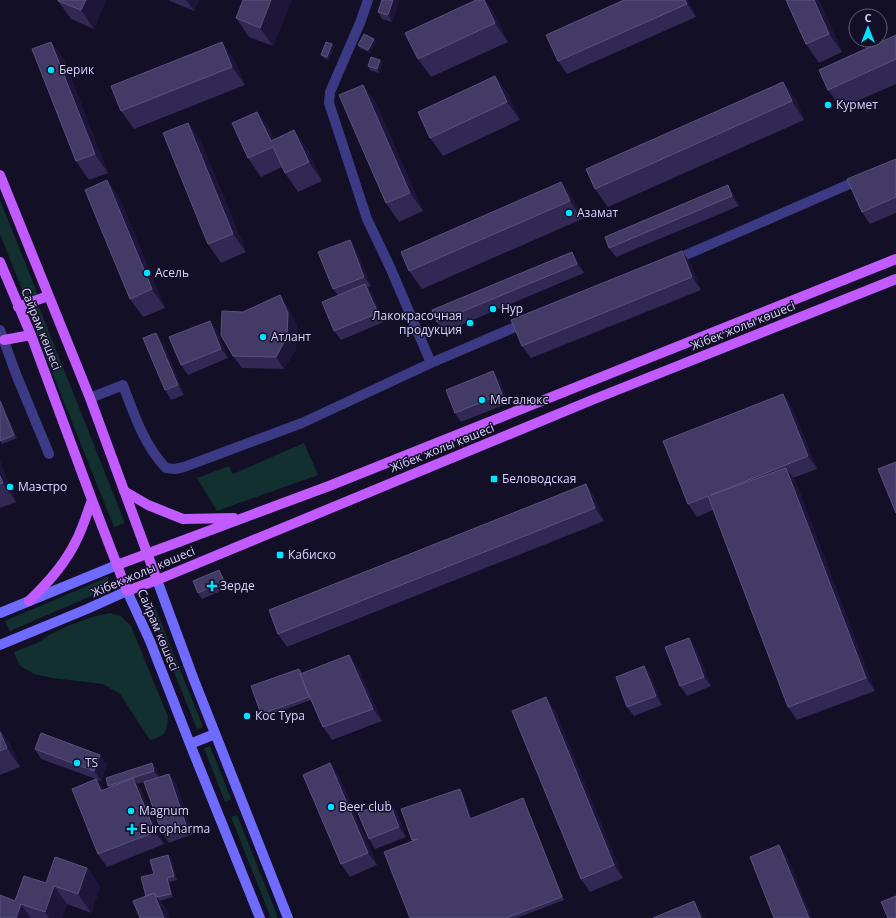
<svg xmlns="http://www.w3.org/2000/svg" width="896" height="918" viewBox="0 0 896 918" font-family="'Open Sans',sans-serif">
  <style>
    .green { fill: #12302f }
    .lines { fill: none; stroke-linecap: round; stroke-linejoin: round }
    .street { stroke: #3d3a85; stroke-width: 10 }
    .secondary { stroke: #6f6bff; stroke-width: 10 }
    .primary { stroke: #c25bff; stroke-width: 10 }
    .wall { fill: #312854 }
    .shaded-wall { fill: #1d163a }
    .building { fill: #433a66; stroke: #5a527e }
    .poi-dot { fill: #00e5ff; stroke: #130f26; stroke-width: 1.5 }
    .labels { text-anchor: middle; stroke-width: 3; stroke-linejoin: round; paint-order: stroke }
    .poi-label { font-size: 12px; fill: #d9d4ff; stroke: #130f26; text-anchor: start }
    .street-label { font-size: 12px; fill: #d9d4ff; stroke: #130f26 }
  </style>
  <rect width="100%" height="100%" fill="#130f26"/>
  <path class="green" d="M0,200L38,295L26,299L0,234Z
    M39,307L125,523L114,527L28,312Z
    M304,443L318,475L217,511L197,478L229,466L233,474Z
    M108,577L112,587L10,631L5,621Z
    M153,602L203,727L197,729L147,605Z
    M110,613L121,616L131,626L168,717C166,733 167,735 150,740L120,694L103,684L52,678L34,674L19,665L14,652L39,642L51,634L68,626L92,617Z
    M210,746L231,799L225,802L204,748Z
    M237,815L278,918H271L231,817Z"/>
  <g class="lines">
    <path class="street" d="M368,0L360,23L330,92L329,103L367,219L390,267L431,363
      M672,261L861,179
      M0,330L16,374L49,454
      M90,398L123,385C134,414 144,445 166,468L175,469L184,467L302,423L431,363L527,322"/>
    <path class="secondary" d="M157,580L194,680L288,918
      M0,613L117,565
      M0,645L87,609L127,591L150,641L190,744L260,918
      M190,744L215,734"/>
    <path class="primary" d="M0,175L90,398L157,580
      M0,262L31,335L92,500L127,591L157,580L592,400L896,279
      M18,307L48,296
      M4,340L31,335
      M124,491L148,505L183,519L234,518
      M117,565L329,486L896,259
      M29,601C48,583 65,564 76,541C83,528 87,513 92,500"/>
  </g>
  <path class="wall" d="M106,0L94,29L71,19L58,1Z
    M169,0H199L194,11L170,1Z
    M243,0H292L273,46L249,37L236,18Z
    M382,0H399L392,22L382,19L378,12Z
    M476,0H485L495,15L508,42L431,77L418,59Z
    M688,0L696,17L567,74L558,61Z
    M786,0H819L842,52L819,63L806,44Z
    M896,35V84L841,108L828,90Z
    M374,39L376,42L370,53L360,48L358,45Z
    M51,42L64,60L108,173L89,180L76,161Z
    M332,44L334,47L329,60L324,58L321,55Z
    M380,60L382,63L379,73L370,70L368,66Z
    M235,61L245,85L134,129L121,111Z
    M495,76L508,94L520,120L443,156L430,138Z
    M783,82L796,100L804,120L608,207L595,189Z
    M363,85L376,103L423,211L399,222L386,203Z
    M257,112L270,130L274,139L307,148L322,181L298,192L285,173L282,167L261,177L248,158Z
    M188,123L201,141L246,252L221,263L208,244Z
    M896,159V213L870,224L862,212Z
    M107,180L120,199L165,308L143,317L130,299Z
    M561,182L574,201L582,219L422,289L409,271Z
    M728,185L734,195L739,206L616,257L609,248Z
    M350,240L356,249L371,286L368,287L372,293L384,322L341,340L334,331L338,295L333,289Z
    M578,262L584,273L444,332L437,322Z
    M691,264L701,290L531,358L522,346Z
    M288,308L297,326L296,349L284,369L242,368L233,356L243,312Z
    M217,330L228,358L188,375L181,365Z
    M163,342L184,395L171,400L165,390Z
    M493,371L500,381L509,403L461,422L455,413Z
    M0,399L17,438L2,444L0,440Z
    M792,407L817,469L793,478L795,480L875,691L797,720L788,707L713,510L697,517L688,504Z
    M0,461L16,502L0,508Z
    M586,484L594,497L604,521L287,647L278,634Z
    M219,570L223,577L228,588L202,599L198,593Z
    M696,648L711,686L687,696L680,686Z
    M644,666L651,676L662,705L634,716L627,707Z
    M358,667L382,721L332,740L323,727L311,700L264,717L261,714L302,673Z
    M555,710L623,878L590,892L581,879Z
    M0,729L10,744L20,767L0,775Z
    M35,749L107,765L101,781L97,780L104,790L110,788L108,786L157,769L159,777L176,783L193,834L169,843L162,833L144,782L137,784L142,791L164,844L107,867L98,854L96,779L41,759Z
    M330,763L339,776L377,865L350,877L341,864Z
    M462,792L471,818L525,802L564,900L517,918H410L412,841V840Z
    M396,810L406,837L375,849L369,839Z
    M171,858L177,880L169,882L173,897L160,901L167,911L146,896Z
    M87,868L100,887L91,913L67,904L62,918H0L15,901L46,883Z"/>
  <path class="shaded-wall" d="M86,0H106L94,29L81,10Z
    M186,0H199L194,11Z
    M271,0H292L273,46L260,28Z
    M393,0H399L392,22L388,15Z
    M484,0H485L495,15L508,42L495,23Z
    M685,0H688L696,17L687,4Z
    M814,0H819L842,52L829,34Z
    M374,39L376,42L370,53L368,50Z
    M51,42L64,60L108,173L95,154Z
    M222,42L235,61L245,85L232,67Z
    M332,44L334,47L329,60L327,57Z
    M380,60L382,63L379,73L377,69Z
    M495,76L508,94L520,120L507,102Z
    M783,82L796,100L804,120L792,101Z
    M363,85L376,103L423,211L410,193Z
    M257,112L270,130L284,159L271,141Z
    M188,123L201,141L246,252L233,234Z
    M294,130L307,148L322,181L309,162Z
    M107,180L120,199L165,308L152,289Z
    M561,182L574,201L582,219L570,201Z
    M728,185L734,195L739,206L732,196Z
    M350,240L356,249L371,286L364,277Z
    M682,251L691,264L701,290L692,277Z
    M572,252L578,262L584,273L577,264Z
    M365,284L372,293L384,322L378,313Z
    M280,295L288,308L297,326L296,349L284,369L276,357Z
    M210,321L217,330L228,358L221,349Z
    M156,333L163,342L184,395L178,385Z
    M493,371L500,381L509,403L502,394Z
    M783,394L792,407L817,469L808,456Z
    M0,399L17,438L14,435L0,401Z
    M0,461L16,502L3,483L0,476Z
    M786,468L795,480L875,691L866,678Z
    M586,484L594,497L604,521L595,508Z
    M689,638L696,648L711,686L704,677Z
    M349,655L358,667L382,721L373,709Z
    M644,666L651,676L662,705L656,696Z
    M546,697L555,710L623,878L614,865Z
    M0,729L10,744L20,767L7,748L0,732Z
    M100,755L107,765L101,781L94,771Z
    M152,763L157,769L159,777L154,771Z
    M330,763L339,776L377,865L368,853Z
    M169,774L176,783L193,834L186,825Z
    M133,778L142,791L164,844L155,832Z
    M96,779L105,792L101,791Z
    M460,789L462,792L473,822L470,819Z
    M523,798L525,802L564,900L562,897Z
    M389,801L396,810L406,837L399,827Z
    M779,845L788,858L812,918H809Z
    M168,855L171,858L177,880L174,876Z
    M87,868L100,887L91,913L78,894Z
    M167,878L169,882L173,897L171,894Z
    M54,886L67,904L62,918H49L45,912Z
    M154,893L167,911L170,918H164Z
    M694,901L703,914L705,918H701Z
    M21,904L31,918H16Z"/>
  <path class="building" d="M58,0H86L81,10L58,1Z
    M243,0H271L260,28L236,18Z
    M382,0H393L388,15L378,12Z
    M476,0H484L495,23L418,59L405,33Z
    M624,0H685L687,4L558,61L546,35Z
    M786,0H814L829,34L806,44Z
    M364,34L374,39L368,50L358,45Z
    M896,35V59L828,90L819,70Z
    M51,42L95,154L76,161L32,49Z
    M222,42L232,67L121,111L111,86Z
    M326,42L332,44L327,57L321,55Z
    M371,57L380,60L377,69L368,66Z
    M495,76L507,102L430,138L418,112Z
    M783,82L792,101L595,189L586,169Z
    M363,85L410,193L386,203L339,95Z
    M257,112L271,141L294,130L309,162L285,173L273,147L248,158L232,123Z
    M188,123L233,234L208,244L163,133Z
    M896,159V197L862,212L847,179Z
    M107,180L152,289L130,299L85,190Z
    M561,182L570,201L409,271L401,252Z
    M728,185L732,196L609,248L605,237Z
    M350,240L364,277L333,289L318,252Z
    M682,251L692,277L522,346L511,320Z
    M572,252L577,264L437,322L432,310Z
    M365,284L378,313L334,331L322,302Z
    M280,295L288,313L287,337L276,357L233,356L221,335L222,311L243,312Z
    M210,321L221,349L181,365L169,337Z
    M156,333L178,385L165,390L143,338Z
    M493,371L502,394L455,413L446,390Z
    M783,394L808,456L711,495L786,468L866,678L788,707L708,496L688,504L663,441Z
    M0,401L14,435L0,441Z
    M896,462V513L878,469Z
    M0,476L3,483L0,484Z
    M586,484L595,508L278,634L269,610Z
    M219,570L224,581L198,593L193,581Z
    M689,638L704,677L680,686L665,647Z
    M349,655L373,709L323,727L300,674Z
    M644,666L656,696L627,707L616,677Z
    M299,669L301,673L300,674L309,697L261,714L251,686Z
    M546,697L614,865L581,879L512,711Z
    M0,732L7,748L0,751Z
    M41,733L100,755L94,771L35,749Z
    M152,763L154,771L108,786L106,778Z
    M330,763L368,853L341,864L303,775Z
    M169,774L186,825L162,833L144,782Z
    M133,778L155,832L98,854L72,789L96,779L101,791Z
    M460,789L470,819L523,798L562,897L506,918H410L384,852L418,839L412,840L401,809Z
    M389,801L399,827L369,839L358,813Z
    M779,845L809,918H774L750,857Z
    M168,855L174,876L167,878L171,894L157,897L154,893L146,896L141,877L154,874L150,860Z
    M55,857L87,868L78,894L54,886L45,912L21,904L16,918H0V895L15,901L24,876L46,883Z
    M154,893L164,918H140L133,901Z
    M896,896V918H888L881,902Z
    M694,901L701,918H653Z"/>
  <g class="poi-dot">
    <circle cx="51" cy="70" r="4"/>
    <circle cx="828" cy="105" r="4"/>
    <circle cx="569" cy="213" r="4"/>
    <circle cx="147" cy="273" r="4"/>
    <circle cx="493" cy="309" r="4"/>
    <circle cx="470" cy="323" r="4"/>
    <circle cx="263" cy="337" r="4"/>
    <circle cx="482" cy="400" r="4"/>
    <rect x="490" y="475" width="8" height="8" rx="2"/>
    <circle cx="10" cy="487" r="4"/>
    <rect x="276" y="551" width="8" height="8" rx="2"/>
    <path d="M210 580h4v4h4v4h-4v4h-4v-4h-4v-4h4z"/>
    <circle cx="247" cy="716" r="4"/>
    <circle cx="77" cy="763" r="4"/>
    <circle cx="331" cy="807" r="4"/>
    <circle cx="131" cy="811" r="4"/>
    <path d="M130 823h4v4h4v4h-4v4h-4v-4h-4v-4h4z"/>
  </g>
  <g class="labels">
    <g class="poi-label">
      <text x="59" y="74">Берик</text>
      <text x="836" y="109">Курмет</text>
      <text x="577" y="217">Азамат</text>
      <text x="155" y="277">Асель</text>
      <text x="501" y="313">Нур</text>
      <text x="462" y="320" text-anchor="end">Лакокрасочная<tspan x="462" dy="14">продукция</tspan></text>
      <text x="271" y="341">Атлант</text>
      <text x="490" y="404">Мегалюкс</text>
      <text x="502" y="483">Беловодская</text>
      <text x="18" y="491">Маэстро</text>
      <text x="288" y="559">Кабиско</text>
      <text x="220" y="590">Зерде</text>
      <text x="255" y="720">Кос Тура</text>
      <text x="85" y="767">TS</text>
      <text x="339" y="811">Beer club</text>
      <text x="139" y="815">Magnum</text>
      <text x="140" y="833">Europharma</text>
    </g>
    <g class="street-label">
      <text transform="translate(743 326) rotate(-22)" y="4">Жібек жолы көшесі</text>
      <text transform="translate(41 329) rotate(68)" y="4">Сайрам көшесі</text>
      <text transform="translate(442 448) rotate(-22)" y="4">Жібек жолы көшесі</text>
      <text transform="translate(143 572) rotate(-23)" y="4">Жібек жолы көшесі</text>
      <text transform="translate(158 630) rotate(67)" y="4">Сайрам көшесі</text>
    </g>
  </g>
  <g transform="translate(868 28)"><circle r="19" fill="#130f26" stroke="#625e7d"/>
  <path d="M0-3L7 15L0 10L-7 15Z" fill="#00e5ff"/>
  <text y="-6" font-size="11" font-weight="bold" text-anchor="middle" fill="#d9d4ff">С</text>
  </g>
</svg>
